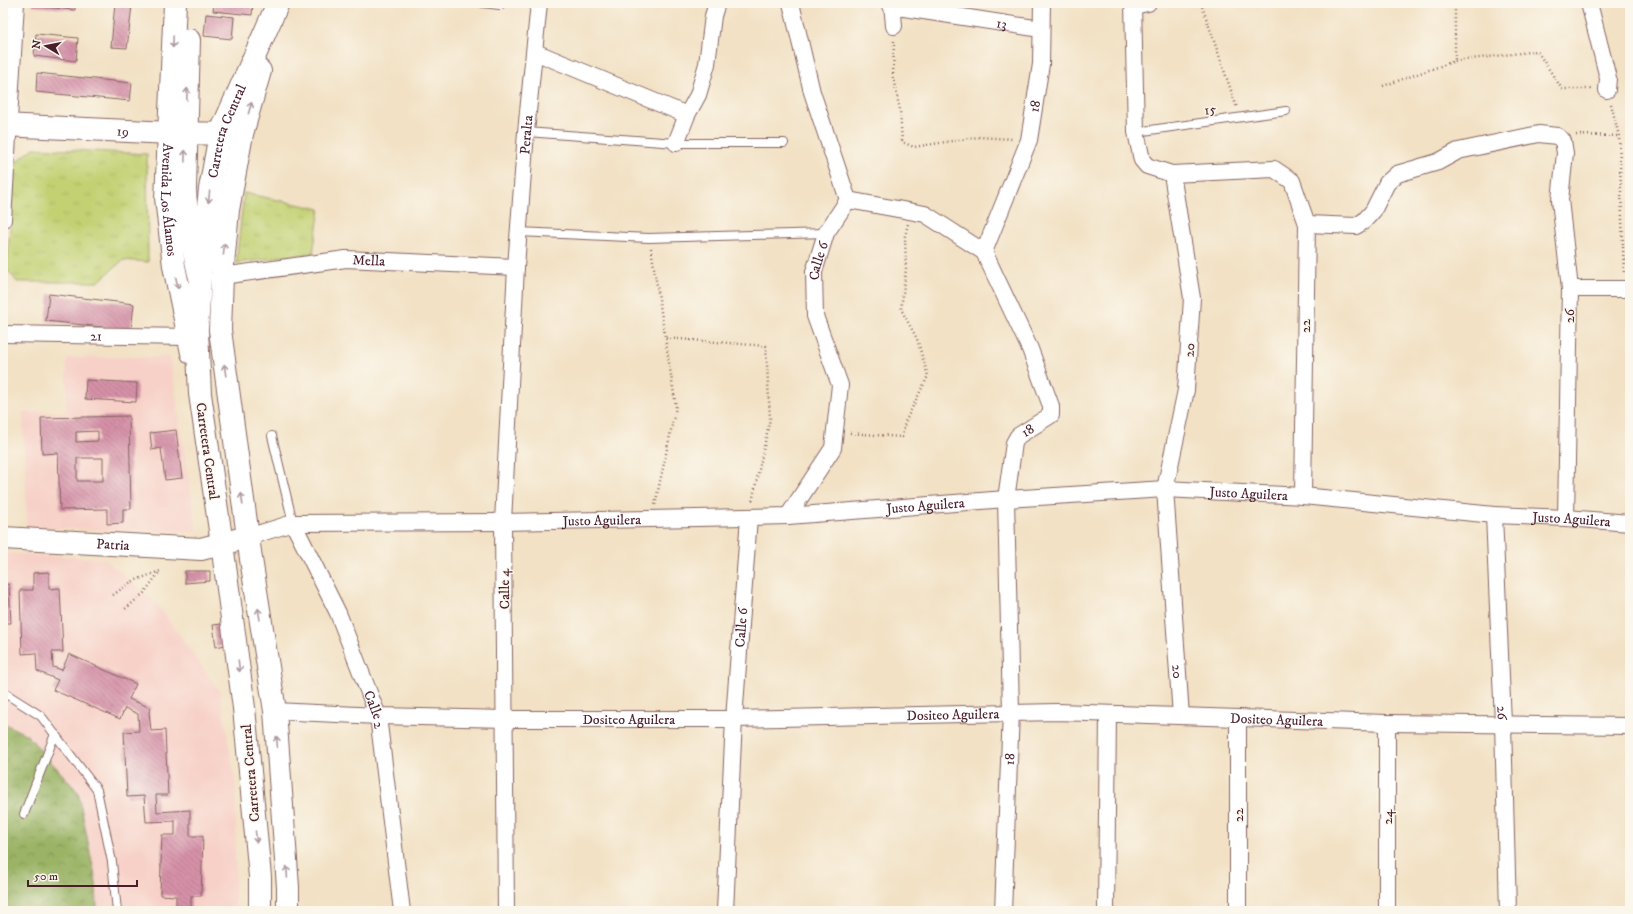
<svg xmlns="http://www.w3.org/2000/svg" width="1633" height="914" viewBox="0 0 1633 914" font-family="'IM FELL DW Pica',serif">
  <style>
    .built { fill: #f7d1c8 }
    .grass { fill: url(#grass-tufts); stroke: #86784f }
    .forest { fill: url(#forest-crowns); stroke: #726948 }
    .building { fill: url(#building-back-hatch); fill-rule: evenodd }
    .lines { fill: none; stroke-linecap: round; stroke-linejoin: round }
    .lane-casing { stroke: #856361; stroke-width: 10 }
    .street-casing { stroke: #856361; stroke-width: 18 }
    .secondary-casing { stroke: #856361; stroke-width: 24 }
    .primary-casing { stroke: #856361; stroke-width: 24 }
    .path { stroke: #856361; stroke-width: 2.5; stroke-dasharray: 1 3; stroke-linecap: butt }
    .lane { stroke: #fff; stroke-width: 8 }
    .street { stroke: #fff; stroke-width: 16 }
    .secondary { stroke: #fff; stroke-width: 22 }
    .primary { stroke: #fff; stroke-width: 22 }
    .oneway { stroke: #ae9aa0 }
    .labels { text-anchor: middle; stroke-width: 3; stroke-linejoin: round; paint-order: stroke }
    .street-label { font-size: 14px; fill: #4a1f2b; stroke: #fbf7ec }
  </style>
  <defs>
    <pattern id="grass-tufts" width="24" height="20" patternUnits="userSpaceOnUse"><rect width="24" height="20" fill="#c3d173"/><path d="M3 7l-1-3M5 7V3M7 7l1-3M15 17l-1-3M17 17v-4M19 17l1-3" fill="none" stroke="#a9b364"/></pattern>
    <pattern id="forest-crowns" width="20" height="18" patternUnits="userSpaceOnUse"><rect width="20" height="18" fill="#9ab365"/><path d="M2 6a3 3 0 1 1 6 0M12 15a3 3 0 1 1 6 0" fill="none" stroke="#809153"/></pattern>
    <pattern id="building-back-hatch" width="6" height="6" patternUnits="userSpaceOnUse"><rect width="6" height="6" fill="#d591a8"/><path d="M-1 5l2 2M0 0l6 6M5-1l2 2" fill="none" stroke="#af7689"/></pattern>
  </defs>
  <rect width="100%" height="100%" fill="#fbf7ec"/>
  <filter id="ink" filterUnits="userSpaceOnUse"><feTurbulence type="fractalNoise" baseFrequency=".025" numOctaves="2"/><feDisplacementMap in="SourceGraphic" scale="8" xChannelSelector="R" yChannelSelector="G"/><feConvolveMatrix kernelMatrix="1 2 1 2 8 2 1 2 1" color-interpolation-filters="sRGB"/></filter>
  <filter id="wash" filterUnits="userSpaceOnUse"><feTurbulence type="fractalNoise" baseFrequency=".012" numOctaves="4" result="noise"/><feDisplacementMap in="SourceGraphic" scale="16" xChannelSelector="R" yChannelSelector="G"/><feGaussianBlur stdDeviation="0.9" result="paint"/><feColorMatrix in="noise" values="0 0 0 0 0 0 0 0 0 0 0 0 0 0 0 0 0 1.4 0 .05"/><feComposite in="paint" operator="in"/></filter>
  <g filter="url(#wash)">
    <rect width="100%" height="100%" fill="#f2e1c4"/>
    <path class="built" d="M170,357L197,532L27,528L23,412H66L67,358Z
      M3,553L105,559L157,604L220,692L236,788L235,911H3Z"/>
    <path class="grass" d="M34,148L147,154L148,262L123,260L98,282H17L7,269L15,163Z
      M244,193L320,209L313,253L236,263Z"/>
    <path class="forest" d="M3,723L27,735L78,792L96,882L97,911H3Z"/>
    <g id="blocks">
      <path class="building" d="M32,3H75V10L32,6Z
        M115,3L132,5L127,48L111,47Z
        M214,3H253L252,15L213,11Z
        M206,14L234,17L232,39L204,36Z
        M36,34L78,38L76,61L34,56Z
        M37,73L132,83L130,101L36,92Z
        M49,294L134,304L131,330L46,321Z
        M86,380L137,383L136,402L85,399Z
        M129,416L131,509H123V523L107,524V509L60,510L58,453L42,454L41,418ZM98,431V441L76,442V432ZM77,458H103V481H77Z
        M176,430L182,478L165,480L161,448L152,450L150,433Z
        M185,571H210V581L185,583Z
        M49,572V589L60,588L63,652H52L53,667L62,670L69,654L136,684L129,699L151,708L149,712L151,731L165,730L168,795H156L157,812L190,810V836H203L201,896H191V911H176V896L160,895L162,835H175V821L146,822L144,796L127,797L124,732L139,731L138,714L125,708L120,719L53,690L58,680L37,671L36,653L22,654L20,590H33V573Z
        M9,584L11,623H3V585Z
        M222,624L225,645L216,647L213,625Z"/>
    </g>
  </g>
  <g filter="url(#ink)">
    <use href="#blocks" fill-opacity="0" stroke="#856361" stroke-width="1"/>
    <g class="lines">
      <defs>
        <path id="lane" d="M482,3L500,5
          M526,132L676,143H784
          M1136,132L1286,111
          M519,232L649,238L826,233
          M272,436L293,523
          M3,692L41,716L97,790L112,862L117,911
          M24,814L55,734"/>
        <g id="street">
          <path d="M791,3L812,92L848,200"/>
          <path d="M892,3L894,26"/>
          <path d="M1133,3L1136,132L1142,160L1147,166L1172,174L1274,169L1292,181L1307,224L1303,496"/>
          <path d="M1589,3L1608,78L1607,90"/>
          <path id="s1" d="M891,6L1041,29"/>
          <path d="M1133,6L1148,3"/>
          <path d="M535,52L687,115"/>
          <path d="M676,143L687,115L698,95L707,64L713,16L717,3"/>
          <path id="s2" d="M1172,174L1192,298L1186,390L1165,489L1181,716"/>
          <path d="M848,200L925,214L984,252"/>
          <path d="M3,220L16,3"/>
          <path d="M1307,224L1356,226L1364,221L1373,211L1387,183L1397,174L1438,162L1458,151L1539,134L1557,136L1563,141L1565,153L1560,200L1570,289L1566,518"/>
          <path id="s3" d="M222,276L346,259L516,267"/>
          <path d="M1570,289H1630"/>
          <path id="s4" d="M3,334L189,337"/>
          <path id="s5" d="M1494,515L1503,723L1508,911"/>
          <path id="s6" d="M788,516L833,448L840,385L815,316L814,272L826,233L848,200"/>
          <path id="s7" d="M293,523L338,613L378,716L402,911"/>
          <path id="s8" d="M248,537L293,523L503,522L788,516L1006,499L1165,489L1303,496L1494,515L1566,518L1630,523"/>
          <path id="s9" d="M275,711L378,716L506,719H734L1057,712L1387,723L1630,726"/>
          <path d="M1238,718V911"/>
          <path d="M1387,723V911"/>
          <path id="s10" d="M506,911L503,522L516,267L526,132L539,3"/>
          <path id="s11" d="M725,911L734,719L749,517"/>
          <path id="s12" d="M1003,911L1011,712L1006,499L1014,443L1018,436L1051,415V406L1030,349L984,252L1029,140L1041,64L1042,3"/>
          <path d="M1106,911L1108,714"/>
        </g>
        <g id="secondary">
          <path id="s13" d="M175,3L166,198L174,266L192,353"/>
          <path d="M189,40L185,189L187,220L199,274"/>
          <path id="s14" d="M3,125L170,133L240,134"/>
          <path id="s15" d="M3,538L201,549L248,537"/>
        </g>
        <g id="primary">
          <path d="M260,71L242,134L228,210L222,276L220,330L251,559L275,711L288,887V911"/>
          <path id="s16" d="M260,911V877L244,708L222,544L200,394L197,330L200,278L210,189L220,134L278,3"/>
        </g>
      </defs>
      <use href="#lane" class="lane-casing"/>
      <use href="#street" class="street-casing"/>
      <use href="#secondary" class="secondary-casing"/>
      <use href="#primary" class="primary-casing"/>
      <path class="path" d="M1201,3L1237,108
        M1453,3L1455,5V61
        M894,41L893,78L900,110L902,142L914,147L978,137L1013,139
        M1383,86L1455,61L1537,51L1562,89H1593
        M1611,104L1619,136L1624,274
        M1576,135L1619,136
        M651,248L676,407L655,505
        M666,338L766,346L770,419L752,502
        M850,433L902,437L905,422L928,376L917,339L901,309L906,269L905,236L908,224
        M113,595L131,582L160,571L144,593L124,610"/>
      <use href="#lane" class="lane"/>
      <use href="#street" class="street"/>
      <use href="#secondary" class="secondary"/>
      <use href="#primary" class="primary"/>
    </g>
    <defs><path id="oneway-shaft" d="M-6 0H5M1.5-3L5.5 0L1.5 3" fill="none" stroke-width="1.6" stroke-linecap="round" stroke-linejoin="round"/></defs>
    <g class="oneway">
      <use href="#oneway-shaft" transform="translate(173 42) rotate(92)"/>
      <use href="#oneway-shaft" transform="translate(187 94) rotate(-88)"/>
      <use href="#oneway-shaft" transform="translate(250 108) rotate(-74)"/>
      <use href="#oneway-shaft" transform="translate(185 156) rotate(-89)"/>
      <use href="#oneway-shaft" transform="translate(209 197) rotate(96)"/>
      <use href="#oneway-shaft" transform="translate(224 249) rotate(-84)"/>
      <use href="#oneway-shaft" transform="translate(177 283) rotate(78)"/>
      <use href="#oneway-shaft" transform="translate(225 370) rotate(-98)"/>
      <use href="#oneway-shaft" transform="translate(242 499) rotate(-98)"/>
      <use href="#oneway-shaft" transform="translate(259 614) rotate(-99)"/>
      <use href="#oneway-shaft" transform="translate(239 666) rotate(83)"/>
      <use href="#oneway-shaft" transform="translate(277 742) rotate(-94)"/>
      <use href="#oneway-shaft" transform="translate(256 837) rotate(85)"/>
      <use href="#oneway-shaft" transform="translate(287 872) rotate(-94)"/>
    </g>
  </g>
  <g class="labels">
    <g class="street-label">
      <text dy="5" stroke="none"><textPath href="#s1" startOffset="112">13</textPath></text>
      <text dy="5" stroke="none"><textPath href="#s12" startOffset="848">18</textPath></text>
      <text transform="translate(1210 109) rotate(-7)" y="5">15</text>
      <text dy="5" stroke="none"><textPath href="#s14" startOffset="120">19</textPath></text>
      <text dy="5" stroke="none"><textPath href="#s16" startOffset="787">Carretera Central</textPath></text>
      <text dy="5" stroke="none"><textPath href="#s10" startOffset="777">Peralta</textPath></text>
      <text dy="5" stroke="none"><textPath href="#s13" startOffset="197">Avenida Los Álamos</textPath></text>
      <text dy="5" stroke="none"><textPath href="#s3" startOffset="148">Mella</textPath></text>
      <text dy="5" stroke="none"><textPath href="#s6" startOffset="274">Calle 6</textPath></text>
      <text transform="translate(1569 316) rotate(-89)" y="5">26</text>
      <text transform="translate(1305 326) rotate(-89)" y="5">22</text>
      <text dy="5" stroke="none"><textPath href="#s4" startOffset="93">21</textPath></text>
      <text transform="translate(1189 350) rotate(-86)" y="5">20</text>
      <text dy="5" stroke="none"><textPath href="#s12" startOffset="488">18</textPath></text>
      <text transform="translate(208 451) rotate(82)" y="5">Carretera Central</text>
      <text dy="5" stroke="none"><textPath href="#s8" startOffset="1004">Justo Aguilera</textPath></text>
      <text dy="5" stroke="none"><textPath href="#s8" startOffset="680">Justo Aguilera</textPath></text>
      <text dy="5" stroke="none"><textPath href="#s8" startOffset="1328">Justo Aguilera</textPath></text>
      <text dy="5" stroke="none"><textPath href="#s8" startOffset="356">Justo Aguilera</textPath></text>
      <text dy="5" stroke="none"><textPath href="#s15" startOffset="110">Patria</textPath></text>
      <text transform="translate(504 589) rotate(-91)" y="5">Calle 4</text>
      <text dy="5" stroke="none"><textPath href="#s11" startOffset="284">Calle 6</textPath></text>
      <text dy="5" stroke="none"><textPath href="#s2" startOffset="502">20</textPath></text>
      <text dy="5" stroke="none"><textPath href="#s7" startOffset="204">Calle 2</textPath></text>
      <text dy="5" stroke="none"><textPath href="#s5" startOffset="198">26</textPath></text>
      <text dy="5" stroke="none"><textPath href="#s9" startOffset="678">Dositeo Aguilera</textPath></text>
      <text dy="5" stroke="none"><textPath href="#s9" startOffset="354">Dositeo Aguilera</textPath></text>
      <text dy="5" stroke="none"><textPath href="#s9" startOffset="1002">Dositeo Aguilera</textPath></text>
      <text dy="5" stroke="none"><textPath href="#s12" startOffset="152">18</textPath></text>
      <text transform="translate(250 773) rotate(-95)" y="5">Carretera Central</text>
      <text transform="translate(1238 815) rotate(-90)" y="5">22</text>
      <text transform="translate(1387 817) rotate(-90)" y="5">24</text>
    </g>
  </g>
  <rect width="1633" height="914" fill="none" stroke="#fbf7ec" stroke-width="16"/>
  <g transform="translate(46 46) rotate(280)" stroke="#fbf7ec" stroke-width="3" paint-order="stroke">
  <path d="M0-3L7 15L0 10L-7 15Z" fill="#4a1f2b"/>
  <text y="-6" font-size="11" font-weight="bold" text-anchor="middle" fill="#4a1f2b">N</text>
  </g>
  <path d="M28 880v6h109v-6" fill="none" stroke="#4a1f2b" stroke-width="2"/>
  <text x="34" y="880" font-size="12" fill="#4a1f2b" stroke="#fbf7ec" stroke-width="3" paint-order="stroke">50 m</text>
</svg>
